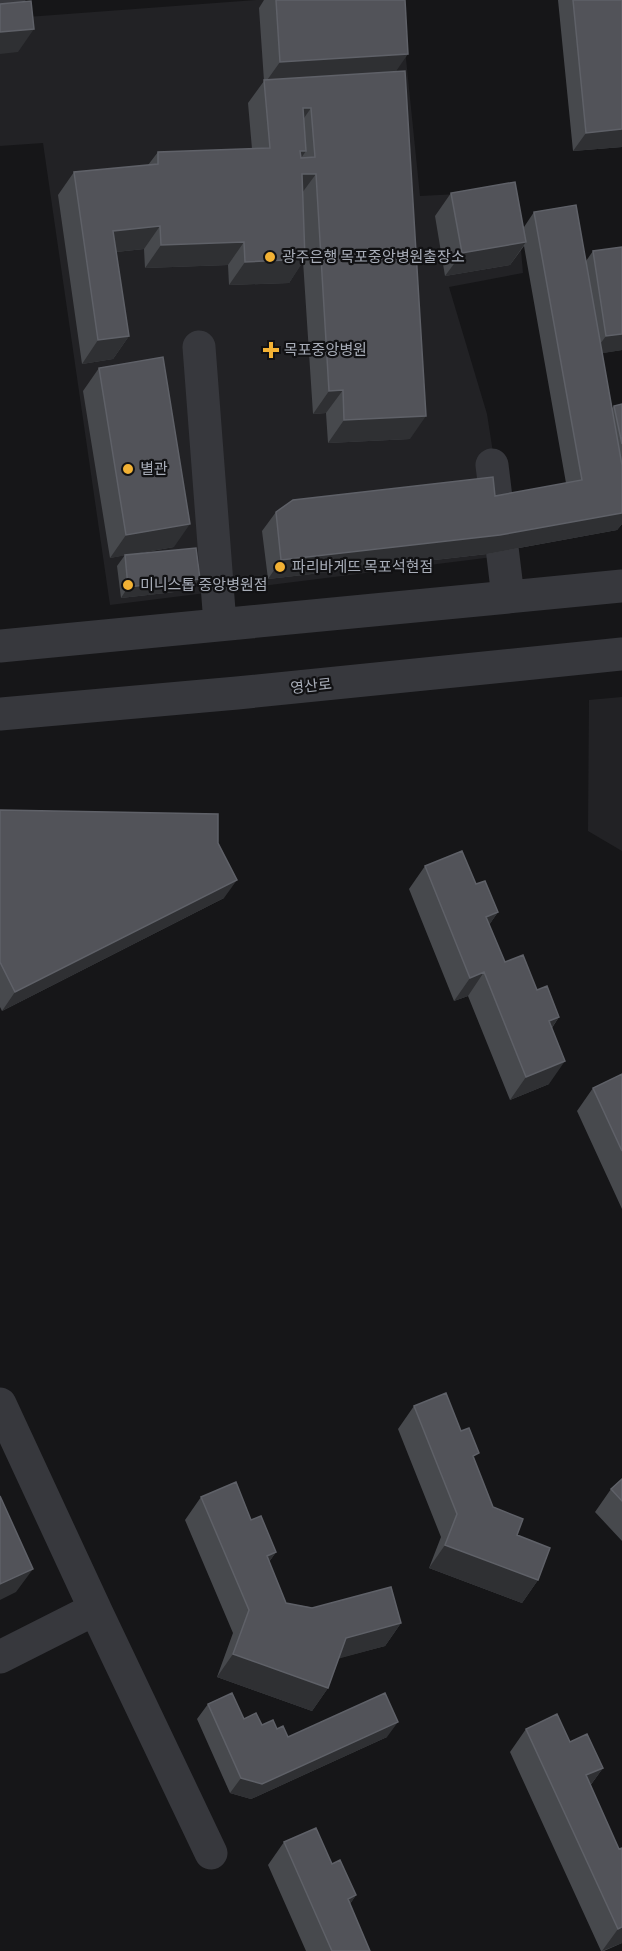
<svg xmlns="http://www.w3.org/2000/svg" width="622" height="1951" viewBox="0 0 622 1951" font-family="Signika,'Noto Sans KR',sans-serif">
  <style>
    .built { fill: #222225 }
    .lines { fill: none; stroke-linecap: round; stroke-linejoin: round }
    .minor { stroke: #37383d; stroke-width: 33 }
    .wall { fill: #47494d }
    .shaded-wall { fill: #2f3033 }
    .building { fill: #525359; stroke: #5f6168; stroke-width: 1.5; fill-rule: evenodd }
    .poi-dot { fill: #f2b134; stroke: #111113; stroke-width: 2 }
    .labels { text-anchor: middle; stroke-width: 4.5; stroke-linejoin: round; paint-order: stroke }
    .poi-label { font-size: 15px; fill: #a8adb8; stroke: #111113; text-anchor: start }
    .street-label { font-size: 15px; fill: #a8adb8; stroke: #111113 }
  </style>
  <rect width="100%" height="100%" fill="#161618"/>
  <path class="built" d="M256,0H400L420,196L516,191L523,273L449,287L487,414L509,555L110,605L43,143L0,146V19Z
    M622,697V851L588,831L589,700Z"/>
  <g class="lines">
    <path class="minor" d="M0,1L9,0
      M199,347L220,624
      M492,465L508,597
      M0,646L622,586
      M0,714L237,693L622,654
      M0,1404L95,1609L0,1657
      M95,1609L211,1853"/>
  </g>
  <path class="wall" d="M264,0H405L396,72L410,439L328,443L326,413L313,414L303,261L289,283L229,285L228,265L145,268L144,249L116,252L129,336L113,359L82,364L58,195L74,172L148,165L158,152L252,149L248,103L264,81L259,8Z
    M558,0H622V147L573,151Z
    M451,193L524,227L534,212L586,261L593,251L622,247V350L602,353L612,408L614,406L622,404V524L617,530L487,554L268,579L262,531L276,512L495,496L566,483L524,246L510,265L445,276L435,216Z
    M99,368L174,547L134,554L192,590L121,598L117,566L125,555L110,558L83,391Z
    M0,810L218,843L224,898L2,1011L0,1007Z
    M425,866L476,884L498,912L489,925L505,962L537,990L559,1017L552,1028L549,1084L510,1100L468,996L454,1001L409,889Z
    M622,1074V1209L577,1111L593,1088Z
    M414,1406L461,1431L474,1460L493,1507L517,1535L538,1580L522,1603L429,1568L441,1537L398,1429Z
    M622,1479V1541L595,1512L611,1489Z
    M201,1497L251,1520L276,1552L269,1562L286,1603L401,1623L385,1646L339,1658L328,1688L312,1711L217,1677L233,1633L185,1520Z
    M208,1704L262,1725L277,1729L288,1737H387L251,1799L230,1793L197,1719Z
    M526,1729L570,1742L603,1768L590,1786L619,1849L622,1848V1943L604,1951H601L510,1752Z
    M284,1842L332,1864L356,1895L350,1904L370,1951H306L268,1865Z"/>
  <path class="shaded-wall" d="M34,29L18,52L0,54V32Z
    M408,54L392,77L265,83L280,62Z
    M303,108H311L295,131Z
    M622,129V147L573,151L586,133Z
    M300,151H306L290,174Z
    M302,174H316L299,197Z
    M160,226L144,249L96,254L113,231Z
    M244,242L228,265L145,268L161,245Z
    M526,242L510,265L445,276L462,253Z
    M305,259L289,283L229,285L245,262Z
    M622,334V350L592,355L606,336Z
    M129,336L113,359L82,364L98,340Z
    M343,390L326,413L313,414L329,391Z
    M426,416L410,439L328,443L344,420Z
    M622,513V524L617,530L487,554L268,579L281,560Z
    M190,524L174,547L110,558L126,535Z
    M200,579L192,590L121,598L128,587Z
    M237,880L224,898L2,1011L15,992Z
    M498,912L482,935L486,917Z
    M484,972L468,996L454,1001L470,978Z
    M559,1017L543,1040L549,1021Z
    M565,1061L549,1084L510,1100L526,1077Z
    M445,1545L538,1580L522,1603L429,1568Z
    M276,1552L260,1575L267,1556Z
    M33,1569L16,1592L0,1600V1584Z
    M401,1623L385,1646L330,1661L346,1638Z
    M233,1654L328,1688L312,1711L217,1677Z
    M398,1722L387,1737L251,1799L230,1793L241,1778Z
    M603,1768L586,1791V1775Z
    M356,1895L340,1918L348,1899Z
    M622,1927V1943L602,1951L618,1929Z"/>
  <path class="building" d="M276,0H405L408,54L280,62Z
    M573,0H622V129L586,133Z
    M31,1L34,29L0,32V4Z
    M405,71L426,416L344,420L343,390L329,391L316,174H302L305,259L245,262L244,242L161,245L160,226L113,231L129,336L98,340L74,172L158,164V152L270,148L264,80ZM303,108H311L315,157L301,158L300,151H306Z
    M515,182L526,242L462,253L451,193Z
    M576,205L622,465V513L500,535L281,560L276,512L293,500L493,477L495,496L582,480L534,212Z
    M622,247V334L606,336L593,251Z
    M163,357L190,524L126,535L99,368Z
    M622,404V444L614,406Z
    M196,548L200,579L128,587L125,555Z
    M0,810L218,814V843L237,880L15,992L0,962Z
    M462,851L476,884L485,881L498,912L486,917L505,962L523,955L537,990L547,986L559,1017L549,1021L565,1061L526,1077L484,972L470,978L425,866Z
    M622,1074V1151L593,1088Z
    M446,1393L461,1431L469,1428L479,1453L473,1456L493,1507L523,1519L517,1535L550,1548L538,1580L445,1545L457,1514L414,1406Z
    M622,1479V1501L611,1489Z
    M236,1482L251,1520L261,1516L276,1552L267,1556L286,1603L312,1608L391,1587L401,1623L346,1638L328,1688L233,1654L249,1610L201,1497Z
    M0,1496L33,1569L0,1584Z
    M232,1693L244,1719L256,1713L262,1725L273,1720L277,1729L283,1726L288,1737L385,1693L398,1722L262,1784L241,1778L208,1704Z
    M557,1714L570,1742L587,1734L603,1768L586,1775L619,1849L622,1848V1927L618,1929L526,1729Z
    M316,1828L332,1864L340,1860L356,1895L348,1899L370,1951H332L284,1842Z"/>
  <g class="poi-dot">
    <circle cx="270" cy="257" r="6"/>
    <path d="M268 341h6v6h6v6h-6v6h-6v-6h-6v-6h6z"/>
    <circle cx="128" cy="469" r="6"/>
    <circle cx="280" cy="567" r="6"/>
    <circle cx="128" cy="585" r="6"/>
  </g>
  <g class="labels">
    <g class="poi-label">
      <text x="282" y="262">광주은행 목포중앙병원출장소</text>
      <text x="284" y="355">목포중앙병원</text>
      <text x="140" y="474">별관</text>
      <text x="292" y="572">파리바게뜨 목포석현점</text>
      <text x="140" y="590">미니스톱 중앙병원점</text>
    </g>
    <g class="street-label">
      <text transform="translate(311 686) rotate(-6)" y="5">영산로</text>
    </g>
  </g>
</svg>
